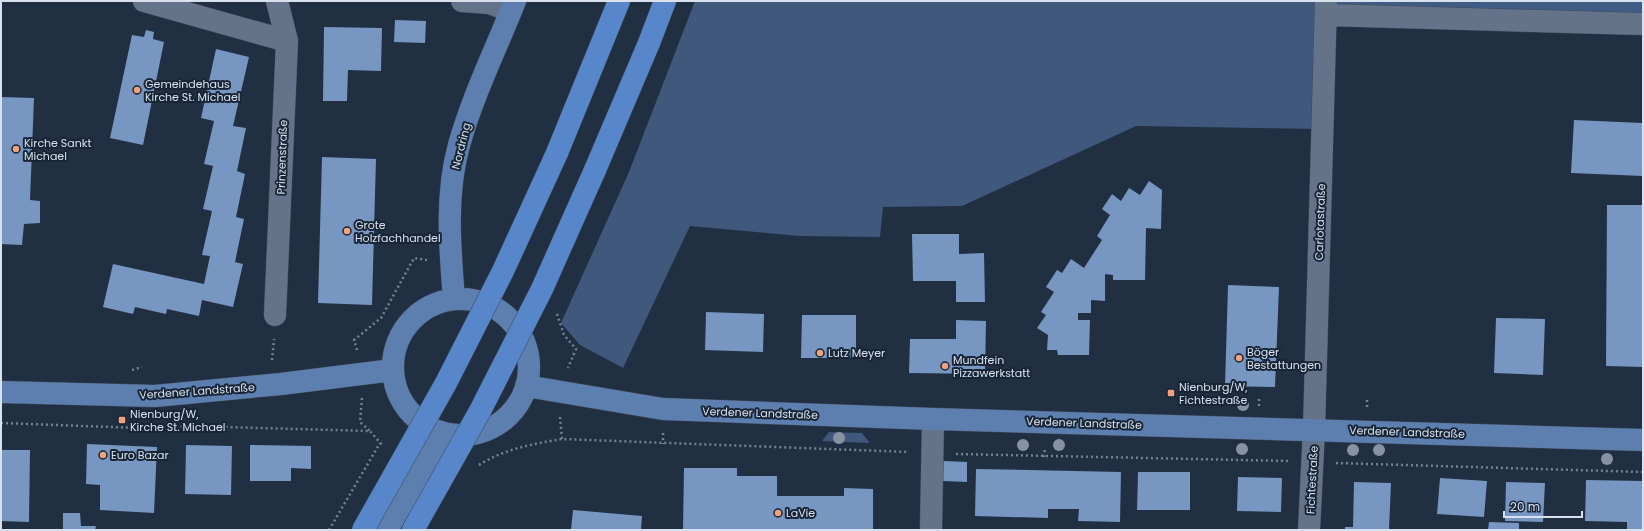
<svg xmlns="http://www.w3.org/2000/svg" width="1644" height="531" viewBox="0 0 1644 531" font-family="Poppins,sans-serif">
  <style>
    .green { fill: #3f587c }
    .forest { fill: #405c84 }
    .building { fill: #7796c1 }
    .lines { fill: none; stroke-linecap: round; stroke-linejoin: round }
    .minor-casing { stroke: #404b5b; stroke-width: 23 }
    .major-casing { stroke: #404b5b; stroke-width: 23 }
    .highway-casing { stroke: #404b5b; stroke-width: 23 }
    .path { stroke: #768292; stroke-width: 2.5; stroke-dasharray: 2 3; stroke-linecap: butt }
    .minor { stroke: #64738a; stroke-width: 22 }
    .major { stroke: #5c7fb0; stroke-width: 22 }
    .highway { stroke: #5787ca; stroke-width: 22 }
    .highway-bridge-casing { stroke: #404b5b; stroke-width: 23; stroke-linecap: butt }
    .highway-bridge { stroke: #5787ca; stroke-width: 22 }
    .tree { fill: #8793a3 }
    .poi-dot { fill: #f1a27b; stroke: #172537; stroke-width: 1.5 }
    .labels { text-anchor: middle; stroke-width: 4; stroke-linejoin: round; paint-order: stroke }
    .poi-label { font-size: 11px; fill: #d8e1ee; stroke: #172537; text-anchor: start }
    .street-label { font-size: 11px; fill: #d8e1ee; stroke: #172537 }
  </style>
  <rect width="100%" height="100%" fill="#212f42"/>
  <path class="green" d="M695,1H1339L1326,15L1322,129L1136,126L962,206L883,207L880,237L799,236L690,226L623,368L580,345L561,323L629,172Z
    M829,432L862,433L870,443L822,441Z"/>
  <path class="forest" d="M1339,1H1643V19L1326,15Z"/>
  <path class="building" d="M395,20L426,21L425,43L394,42Z
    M324,27L382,28L381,71L348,70L347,101H323Z
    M146,30L154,32L153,39L164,42L143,145L110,138L132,35L144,37Z
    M216,49L249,57L233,126L246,128L237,171L245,174L236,217L244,219L235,262L243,264L233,307L202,300L199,316L167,309L166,314L135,307L133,314L103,307L113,264L204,284L210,256L202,255L212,211L203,209L213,166L204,164L214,121L201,118Z
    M1,97L34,98L30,200L40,201V223L24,224L22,245L1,244Z
    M1574,120L1643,123V176L1571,173Z
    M322,157L376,159L372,305L318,303Z
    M1149,181L1162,190L1161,229L1146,228L1145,280H1113V275L1105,274V301L1091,300V313H1078V320H1090L1089,355H1058L1057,350H1047L1048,335L1037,328L1046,315L1041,312L1054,292L1046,287L1057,270L1062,273L1071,259L1084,268L1102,240L1097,236L1110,215L1102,209L1112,194L1121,201L1129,188L1140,195Z
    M1607,205H1643V367L1606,366Z
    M912,234H959V254L984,253L985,302H956V281H913Z
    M1228,285L1279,287L1275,387L1225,386Z
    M706,312L764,314L763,352L705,350Z
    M802,315H856V358H801Z
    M1496,318L1545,319L1543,375L1494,373Z
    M956,320L986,321L985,374L909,373L910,339H956Z
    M87,444L157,447L154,513L100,510V485L86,484Z
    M186,445L232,446L231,495L185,494Z
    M250,445L311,446V469L291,468V481H250Z
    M1,450H30L29,522L1,521Z
    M943,461L967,462V482L943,481Z
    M684,468H737V476H777V496H844V488L873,489V530L683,529Z
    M976,469L1121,472L1120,522L1078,521L1079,509H1048V518L975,516Z
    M1138,472H1190V510H1137Z
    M1238,477L1282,478L1281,512L1237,511Z
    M1440,478L1487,481L1484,517L1437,514Z
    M1586,480L1643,481V530H1627V522L1585,521Z
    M1354,482L1391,483L1389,530H1345V527H1353Z
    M1506,482L1545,483L1543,522L1505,521Z
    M573,510L642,516L641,530H571Z
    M63,513H80L81,526H96L95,530H63Z
    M1489,522L1519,523V530H1488Z"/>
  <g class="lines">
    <defs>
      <path id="minor" d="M144,1L287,41
        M462,1L489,3L511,11
        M1326,15L1643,24
        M275,315L287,41L277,1
        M931,530L933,419
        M1309,530L1314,429L1326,1"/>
      <path id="major" d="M454,299C450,249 445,195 459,145C473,95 496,49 515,1
        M393 367a68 68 0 1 1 136 0a68 68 0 1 1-136 0Z
        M526,386L663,409L933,419L1643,440
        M1,392L155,396L281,384L393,370
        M387,530L443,434"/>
      <path id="highway" d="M557,153L619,1
        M595,170L649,43L665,1"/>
    </defs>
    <use href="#minor" class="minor-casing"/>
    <use href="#major" class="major-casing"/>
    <use href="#highway" class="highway-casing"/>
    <path class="path" d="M557,314L564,335L576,349L568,368
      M357,350L354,340L381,318L414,258L427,260
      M272,360L274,339
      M132,370L142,367
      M362,398L360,422L370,431
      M1259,406V396
      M1367,407V399
      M560,417L562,439
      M179,418L187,425
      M1,423L167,429L187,426L370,431L382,445
      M663,433V444
      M956,454L1289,461
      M1044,457L1045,447
      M1336,463L1643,472
      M479,465C504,449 533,444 562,439L909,452
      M329,530L380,443"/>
    <use href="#minor" class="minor"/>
    <use href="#major" class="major"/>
    <use href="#highway" class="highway"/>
    <defs>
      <path id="highway-bridge" d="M363,530L446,383L503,271L557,153
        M413,530L480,411L542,289L595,170"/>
    </defs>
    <use href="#highway-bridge" class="highway-bridge-casing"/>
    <use href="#highway-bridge" class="highway-bridge"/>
  </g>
  <g class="tree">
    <circle cx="1243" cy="405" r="6"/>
    <circle cx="839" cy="438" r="6"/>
    <circle cx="1023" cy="445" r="6"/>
    <circle cx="1059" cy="445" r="6"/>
    <circle cx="1242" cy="449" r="6"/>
    <circle cx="1353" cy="450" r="6"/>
    <circle cx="1379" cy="450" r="6"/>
    <circle cx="1607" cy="459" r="6"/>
  </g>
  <g class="poi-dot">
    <circle cx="137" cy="90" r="4"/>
    <circle cx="16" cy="149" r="4"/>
    <circle cx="347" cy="231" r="4"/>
    <circle cx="820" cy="353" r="4"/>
    <circle cx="1239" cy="358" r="4"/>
    <circle cx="945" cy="366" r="4"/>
    <rect x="1167" y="389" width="8" height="8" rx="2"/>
    <rect x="118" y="416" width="8" height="8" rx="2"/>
    <circle cx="103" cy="455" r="4"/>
    <circle cx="778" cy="513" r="4"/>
  </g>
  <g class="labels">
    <g class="poi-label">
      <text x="145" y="88">Gemeindehaus<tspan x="145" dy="13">Kirche St. Michael</tspan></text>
      <text x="24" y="147">Kirche Sankt<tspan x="24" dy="13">Michael</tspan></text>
      <text x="355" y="229">Grote<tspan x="355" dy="13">Holzfachhandel</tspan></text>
      <text x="1247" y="356">Böger<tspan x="1247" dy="13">Bestattungen</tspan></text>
      <text x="828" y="357">Lutz Meyer</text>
      <text x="953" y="364">Mundfein<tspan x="953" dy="13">Pizzawerkstatt</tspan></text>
      <text x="1179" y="391">Nienburg/W,<tspan x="1179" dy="13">Fichtestraße</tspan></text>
      <text x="130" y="418">Nienburg/W,<tspan x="130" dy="13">Kirche St. Michael</tspan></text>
      <text x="111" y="459">Euro Bazar</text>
      <text x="786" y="517">LaVie</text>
    </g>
    <g class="street-label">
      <text transform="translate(461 146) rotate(-76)" y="4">Nordring</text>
      <text transform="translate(282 157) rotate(-88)" y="4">Prinzenstraße</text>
      <text transform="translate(1320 222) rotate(-88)" y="4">Carlotastraße</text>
      <text transform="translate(197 391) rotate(-4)" y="4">Verdener Landstraße</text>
      <text transform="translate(760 413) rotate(2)" y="4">Verdener Landstraße</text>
      <text transform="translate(1084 423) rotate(2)" y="4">Verdener Landstraße</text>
      <text transform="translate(1407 432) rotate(2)" y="4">Verdener Landstraße</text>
      <text transform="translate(1312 480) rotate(-87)" y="4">Fichtestraße</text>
    </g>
  </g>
  <rect width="1644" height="531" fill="none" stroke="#d8e1ee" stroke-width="4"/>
  <path d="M1504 511v6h78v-6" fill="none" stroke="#d8e1ee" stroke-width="2"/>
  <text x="1510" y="511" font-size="12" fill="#d8e1ee" stroke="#172537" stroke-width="3" paint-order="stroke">20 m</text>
</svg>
